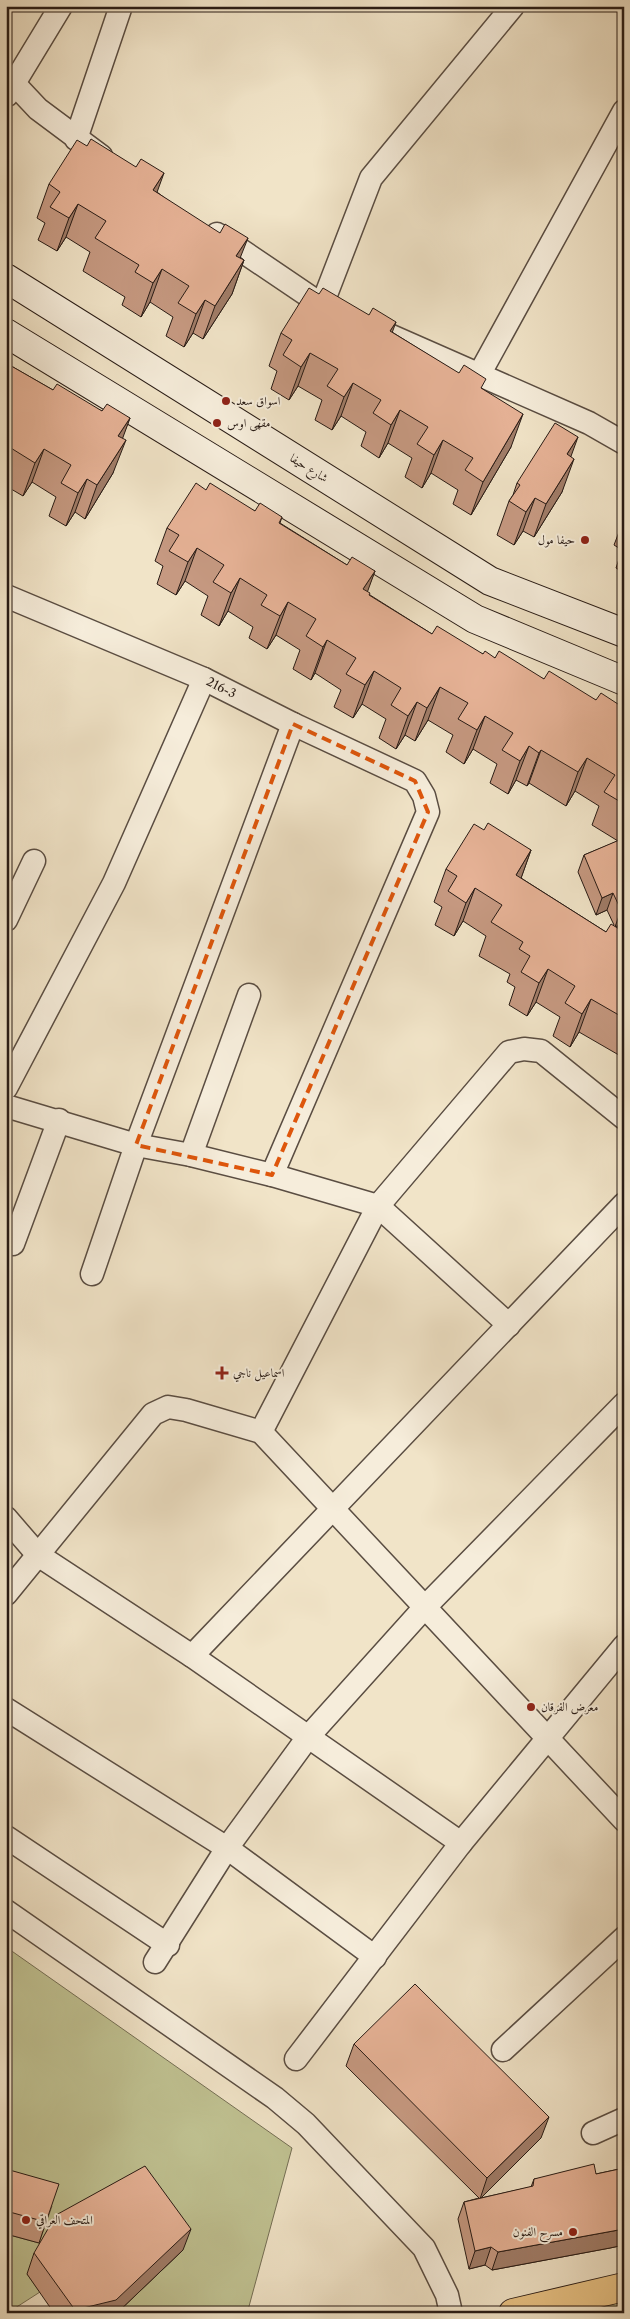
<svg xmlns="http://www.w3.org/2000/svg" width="630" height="2319" viewBox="0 0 630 2319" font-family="'Libre Caslon Text',Amiri,serif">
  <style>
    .green { fill: #c0c292; stroke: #746e54 }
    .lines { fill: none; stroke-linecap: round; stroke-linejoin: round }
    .street-casing { stroke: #5a4d42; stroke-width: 25 }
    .secondary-casing { stroke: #281b15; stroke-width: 30 }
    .primary-casing { stroke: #281b15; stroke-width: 30 }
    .street { stroke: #f6eddb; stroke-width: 22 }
    .secondary { stroke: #f6eddb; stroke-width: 28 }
    .primary { stroke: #e8c284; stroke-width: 28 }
    .wall { fill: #c69981; stroke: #281b15 }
    .shaded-wall { fill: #a17d69; stroke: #281b15 }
    .building { fill: #e6b296; stroke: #281b15 }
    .marked { fill: none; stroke: #de560c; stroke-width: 4; stroke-dasharray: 10 6; stroke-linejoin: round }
    .poi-dot { fill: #8f2418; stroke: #f6eddb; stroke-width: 2 }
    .labels { text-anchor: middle; stroke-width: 4; stroke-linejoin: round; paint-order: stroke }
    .poi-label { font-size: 12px; fill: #281b15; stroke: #f6eddb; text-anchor: start }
    .street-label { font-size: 12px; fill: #281b15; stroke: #f6eddb }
  </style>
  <rect width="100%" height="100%" fill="#f1e4c8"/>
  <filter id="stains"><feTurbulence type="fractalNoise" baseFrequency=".004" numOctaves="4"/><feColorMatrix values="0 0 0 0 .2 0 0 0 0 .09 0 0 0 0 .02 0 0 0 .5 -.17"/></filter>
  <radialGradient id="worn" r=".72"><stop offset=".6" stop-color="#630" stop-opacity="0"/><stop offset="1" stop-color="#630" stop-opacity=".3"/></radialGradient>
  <path class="green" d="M6,1947L292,2148L248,2310L233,2313H117L27,2274L40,2292L12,2310L6,2289V2234L39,2243L52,2206L6,2192Z
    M624,2300V2313H565Z"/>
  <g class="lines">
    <defs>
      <g id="street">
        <path d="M6,75L38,109L101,156"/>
        <path d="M7,95L61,6"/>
        <path d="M76,139L121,6"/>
        <path d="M217,234L322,305L332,310"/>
        <path d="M322,305L371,178L513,6"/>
        <path d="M389,335L589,423L624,443"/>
        <path d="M479,375L624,111"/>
        <path id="s1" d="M6,596L204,679L293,724L415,781L424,796L428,812L272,1175"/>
        <path d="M6,920L34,861"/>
        <path d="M6,1088L114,883L204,679"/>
        <path d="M6,1106L136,1145L191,1155L272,1175L378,1206L509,1325"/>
        <path d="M191,1155L249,995"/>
        <path d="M13,1244L59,1120"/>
        <path d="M92,1274L136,1145L293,724"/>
        <path d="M261,1432L378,1206L509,1052L524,1049L541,1051L624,1118"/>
        <path d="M6,1518L38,1555L192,1656L461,1843"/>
        <path d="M6,1594L153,1414L168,1407L186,1410L261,1432L624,1820"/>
        <path d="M192,1656L624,1204"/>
        <path d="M6,1709L227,1848L375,1957"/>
        <path d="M6,1837L168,1945"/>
        <path d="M6,1911L275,2098L306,2124L424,2248L447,2295L451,2313"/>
        <path d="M155,1962L227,1848L308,1737L425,1607L624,1404"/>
        <path d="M503,2050L624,1938"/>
        <path d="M296,2059L461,1843L624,1646"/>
        <path d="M593,2133L624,2119"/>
      </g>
      <path id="secondary" d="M6,278L490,581L624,633
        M6,333L475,619L624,681"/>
      <path id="primary" d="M513,2313L624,2287"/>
    </defs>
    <use href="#street" class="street-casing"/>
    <use href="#secondary" class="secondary-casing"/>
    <use href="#primary" class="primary-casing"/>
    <use href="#street" class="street"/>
    <use href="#secondary" class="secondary"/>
    <use href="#primary" class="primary"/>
  </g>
  <path class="wall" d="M49,184L157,192L244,260L232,294L203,339L193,333L184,347L166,336L173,317L150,302L141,317L122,305L125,297L83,271L90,252L66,237L57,251L38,240L45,223L37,218Z
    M319,294L392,332L483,389L511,447L471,515L453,504L458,490L431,473L422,488L405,477L412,458L388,443L379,458L361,446L366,432L341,416L332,430L315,420L322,400L298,386L289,400L271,389L277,371L269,366L281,333Z
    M6,363L53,390L102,411L130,418L122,438L113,473L85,519L75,512L66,526L49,516L56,497L32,482L23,496L6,486Z
    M571,457L562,492L534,537L523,531L514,545L497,535L509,501L513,495L517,483Z
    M206,490L255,511L282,517L280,523L347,565L375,571L367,591L370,595L432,634L483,654L495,658L544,679L596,700L624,708V836L622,839L624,923L616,927L624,932V1058L579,1032L570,1047L553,1036L560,1017L536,1002L527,1016L509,1005L515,987L507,982L510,974L479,956L486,936L463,921L454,936L435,925L442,907L434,902L446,869L484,830L531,850L521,878L606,932L614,925L607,910L596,915L578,872L584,855L618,841L592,825L599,806L575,791L566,806L529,783L527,786L516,780L508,794L490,783L497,764L473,749L464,764L446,752L453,735L428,720L415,741L405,735L396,749L379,738L386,719L362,704L353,718L334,707L341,690L315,673L311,680L293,669L300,650L276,635L267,649L249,638L253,627L228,611L219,626L201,615L208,596L185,581L176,595L157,584L163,566L155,561L167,528Z
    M624,519V573L616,568L622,550L614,545Z
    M354,2044L541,2138L481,2198L531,2187L534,2179L596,2174L624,2168V2245L610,2248L492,2270L485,2265L469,2269L458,2219L464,2202L479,2198L346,2066Z
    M6,2169L46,2222L39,2243L6,2234Z
    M183,2250L117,2313H54L27,2274L34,2253Z"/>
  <path class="shaded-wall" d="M164,173L152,206L153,190Z
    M78,204L66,237L57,251L69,218Z
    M248,238L235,271L236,256Z
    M244,260L232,294L203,339L215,306Z
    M162,269L150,302L141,317L153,283Z
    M205,300L193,333L184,347L196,314Z
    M396,322L384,355L390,331Z
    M310,353L298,386L289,400L301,367Z
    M353,383L341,416L332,430L344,397Z
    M400,410L388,443L379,458L391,425Z
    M523,414L511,447L471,515L483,482Z
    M130,418L118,451V436Z
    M578,437L566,470L567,454Z
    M126,440L113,473L85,519L97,485Z
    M443,440L431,473L422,488L434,455Z
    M44,449L32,482L23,496L35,463Z
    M574,459L562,492L534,537L546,504Z
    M87,479L75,512L66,526L78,493Z
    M535,498L523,531L514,545L526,512Z
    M197,548L185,581L176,595L188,562Z
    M375,571L363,604V589Z
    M240,578L228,611L219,626L231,593Z
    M288,602L276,635L267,649L280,616Z
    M327,640L315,673L311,680L323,647Z
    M374,671L362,704L353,718L365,685Z
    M440,687L428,720L415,741L427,708Z
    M417,702L405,735L396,749L408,716Z
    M485,716L473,749L464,764L477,730Z
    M529,746L516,780L508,794L520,761Z
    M541,750L529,783L527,786L539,753Z
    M587,758L575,791L566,806L578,772Z
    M531,850L519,884L516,875Z
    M475,888L463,921L454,936L466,903Z
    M613,893L607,910L596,915L602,898Z
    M624,909V923L615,927L621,910Z
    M548,969L536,1002L527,1016L539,983Z
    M591,999L579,1032L570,1047L582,1014Z
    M549,2117L541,2138L480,2199L487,2178Z
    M191,2229L183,2250L117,2313H74L75,2310Z
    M624,2229V2245L610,2248L492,2270L498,2252Z
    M491,2247L485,2265L469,2269L475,2251Z"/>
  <path class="building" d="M91,139L136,167L141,159L164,173L153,190L220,233L225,224L248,238L236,256L244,260L215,306L205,300L196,314L178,303L189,286L162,269L153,283L135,272L139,265L95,238L106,221L78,204L69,218L50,207L60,192L49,184L77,140L87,146Z
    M309,288L319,294L323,288L369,315L373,308L396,322L390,331L459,373L464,365L486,379L481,388L523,414L483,482L465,470L473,458L443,440L434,455L417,444L428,427L400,410L391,425L373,413L381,400L353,383L344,397L327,386L338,369L310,353L301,367L283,355L292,340L281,333Z
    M6,363L53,390L57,384L102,411L107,404L130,418L118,436L126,440L97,485L87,479L78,493L61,483L71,465L44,449L35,463L6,445Z
    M555,423L578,437L567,454L574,459L546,504L535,498L526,512L509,501L520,485L517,483Z
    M196,483L206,490L210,483L255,511L260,503L282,517L279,523L347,565L352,557L375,571L363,589L370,593L369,595L432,634L437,626L483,654L485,651L495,658L499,651L544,679L549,671L596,700L601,693L624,708V804L604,792L615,775L587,758L578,772L541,750L539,753L529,746L520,761L502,750L513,733L485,716L477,730L458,719L468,703L440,687L427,708L417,702L408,716L391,705L401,688L374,671L365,685L346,674L356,658L327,640L323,647L306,636L316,619L288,602L280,616L261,605L267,595L240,578L231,593L213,582L224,565L197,548L188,562L169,551L179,535L167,528Z
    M488,823L531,850L516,875L606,932L611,924L624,932V1018L591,999L582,1014L565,1003L575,986L548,969L539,983L521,972L530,956L519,949L523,942L491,922L502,905L475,888L466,903L448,891L457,876L446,869L474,824L484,830Z
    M624,838V909L621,910L613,893L602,898L584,855Z
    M415,1984L549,2117L487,2178L354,2044Z
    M594,2164L596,2174L624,2168V2229L498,2252L491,2247L475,2251L464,2202L533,2186L534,2179Z
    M145,2166L191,2229L116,2300L75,2310L34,2253L56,2215Z
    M6,2169L59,2184L46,2222L6,2211Z"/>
  <path class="marked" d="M293,724L415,781L428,812L272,1175L136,1145Z"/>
  <g class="poi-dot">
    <circle cx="226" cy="401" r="5"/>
    <circle cx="217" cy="423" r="5"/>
    <circle cx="585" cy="540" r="5"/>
    <path d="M219.5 1365.5h5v5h5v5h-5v5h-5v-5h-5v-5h5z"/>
    <circle cx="531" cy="1707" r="5"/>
    <circle cx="26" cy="2220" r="5"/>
    <circle cx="573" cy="2232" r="5"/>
  </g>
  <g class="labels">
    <g class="poi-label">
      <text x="236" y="405">اسواق سعد</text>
      <text x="227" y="427">مقهى اوس</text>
      <text x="575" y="544" text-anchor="end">حيفا مول</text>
      <text x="233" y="1377">اسماعيل ناجي</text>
      <text x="541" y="1711">معرض الفرقان</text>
      <text x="36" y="2224">المتحف العراقي</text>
      <text x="563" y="2236" text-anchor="end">مسرح الفنون</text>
    </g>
    <g class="street-label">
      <text transform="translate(309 468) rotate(32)" y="4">شارع حيفا</text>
      <text dy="4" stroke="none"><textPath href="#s1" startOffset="234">216-3</textPath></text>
    </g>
  </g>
  <rect width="630" height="2319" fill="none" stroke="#f1e4c8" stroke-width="25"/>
  <rect x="8" y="8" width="615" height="2304" fill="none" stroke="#281b15" stroke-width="2.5"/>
  <rect x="12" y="12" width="605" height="2294" fill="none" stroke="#281b15"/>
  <rect width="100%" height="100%" filter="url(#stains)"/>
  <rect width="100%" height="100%" fill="url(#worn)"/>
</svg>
